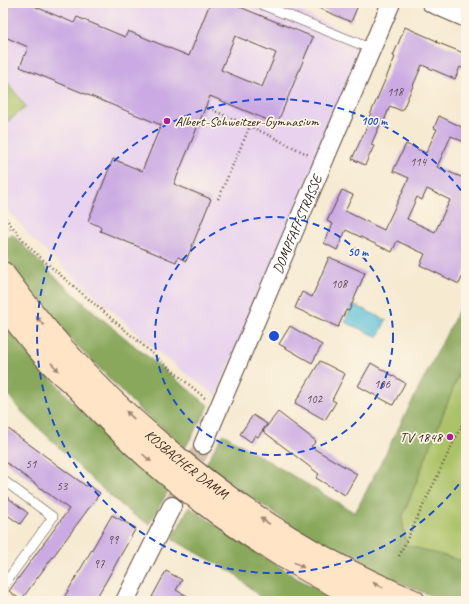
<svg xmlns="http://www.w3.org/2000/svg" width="469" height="604" viewBox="0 0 469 604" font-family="Caveat,sans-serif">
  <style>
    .built { fill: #e8d2ee }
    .green { fill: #acc267; stroke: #747642 }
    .forest { fill: #89a85c; stroke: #62693d }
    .water { fill: #5abfd8; stroke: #4a747b }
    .building { fill: #cbaae3; fill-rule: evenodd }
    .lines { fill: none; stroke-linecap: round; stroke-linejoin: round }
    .street-tunnel { stroke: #d1c4ad; stroke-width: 18; stroke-dasharray: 18 9; stroke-linecap: butt }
    .lane-casing { stroke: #574739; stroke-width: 10 }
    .street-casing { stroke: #574739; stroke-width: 20 }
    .secondary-casing { stroke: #574739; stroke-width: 24 }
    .path { stroke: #574739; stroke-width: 2.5; stroke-dasharray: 1 3; stroke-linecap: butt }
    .lane { stroke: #fff; stroke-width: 9 }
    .street { stroke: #fff; stroke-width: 18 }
    .secondary { stroke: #ffe4c6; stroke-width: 22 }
    .oneway { fill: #9d8772 }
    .ring { fill: none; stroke: #1d4ed8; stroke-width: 2; stroke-dasharray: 7 5 }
    .poi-dot { fill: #b5179e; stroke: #fcf5e5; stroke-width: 1.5 }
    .labels { text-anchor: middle; stroke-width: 3.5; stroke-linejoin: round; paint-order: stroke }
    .number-label { font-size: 12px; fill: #5f4a4f }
    .poi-label { font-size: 14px; fill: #3b2a1e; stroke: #fcf5e5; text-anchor: start }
    .street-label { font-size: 14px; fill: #3b2a1e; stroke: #fcf5e5 }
    .centre { fill: #1d4ed8; stroke: #fcf5e5; stroke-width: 2 }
    .ring-label { font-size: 12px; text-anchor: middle; font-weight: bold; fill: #1d4ed8; stroke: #fcf5e5; stroke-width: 3.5; stroke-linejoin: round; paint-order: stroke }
  </style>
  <rect width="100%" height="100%" fill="#fcf5e5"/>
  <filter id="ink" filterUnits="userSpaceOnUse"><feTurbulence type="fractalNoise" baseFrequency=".025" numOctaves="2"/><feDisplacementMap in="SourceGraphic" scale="8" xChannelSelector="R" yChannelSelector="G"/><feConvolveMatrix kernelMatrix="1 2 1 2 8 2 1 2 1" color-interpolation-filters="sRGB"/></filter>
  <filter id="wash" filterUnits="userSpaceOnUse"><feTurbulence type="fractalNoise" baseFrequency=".012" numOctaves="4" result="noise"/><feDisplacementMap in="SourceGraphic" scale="16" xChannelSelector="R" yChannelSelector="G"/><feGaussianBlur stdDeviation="0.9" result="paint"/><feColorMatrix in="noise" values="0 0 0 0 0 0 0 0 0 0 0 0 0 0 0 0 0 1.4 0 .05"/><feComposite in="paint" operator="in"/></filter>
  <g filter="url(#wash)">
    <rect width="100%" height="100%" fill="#f6ead1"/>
    <path class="built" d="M3,3H306L303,13L366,39L216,396L163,356L33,240L3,203Z"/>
    <path class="green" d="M8,83L26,107L3,125V87Z
      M466,356V562L406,545L402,518Z"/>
    <path class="forest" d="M12,234C71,297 141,351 209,406L185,448L141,411L65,333L17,273L3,252V239Z
      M466,296V356L402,518L406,545L466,562V601H445L422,592L373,570L306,535L205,465L223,434L355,513Z
      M3,322C30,354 57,386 87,416C113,442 141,466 169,490L149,524L132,514L98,485L18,408L3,387Z
      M189,507L298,579L343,601H264L234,573L172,539Z"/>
    <path class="water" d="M352,304L386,320L378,337L345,322Z"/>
    <g id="blocks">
      <path class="building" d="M3,3H37L36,7L74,23L77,17L125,37L128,31L189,56L210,3H230L313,37L277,124L210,96L174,184L211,199L186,261L178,257L176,262L100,231L101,227L88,221L113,159L142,171L161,125L20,67L28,47L3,36ZM235,36L276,53L262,87L221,70Z
        M307,3H359L351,22Z
        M405,27L437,41L436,42L466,54V70L460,67L455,79L422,65L402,111L390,106L384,121L382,120L371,145L374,146L365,165L352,159L369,122H367L395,57L393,56Z
        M439,116L466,129V143L451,136L437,167L466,179V269L459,284L420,265L425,254L397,241L392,252L346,230L337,250L324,243L333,224L327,221L342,190L353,195L345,211L384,230L409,178L393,171L406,144L426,153L437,129L434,128ZM427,189L450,200L435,232L407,219L417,197L422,200Z
        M329,257L365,273L349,311L346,310L338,327L295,308L302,292L312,297Z
        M290,326L322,345L312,363L279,344Z
        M320,361L345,374L332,400L336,402L325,420L295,403Z
        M371,363L405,383L393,405L358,386Z
        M278,412L316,441L311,447L357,474L345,495L316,478L319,474L263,431Z
        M253,415L267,424L258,437L255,435L251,442L240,434Z
        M3,425L86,486L88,485L100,493L21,600L9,591L69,509L3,460Z
        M3,494L28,513L20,524L3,512Z
        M112,515L136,528L104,585L94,601H62Z
        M166,571L182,580L176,590L196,601H161L152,597Z"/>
    </g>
  </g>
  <g filter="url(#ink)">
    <use href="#blocks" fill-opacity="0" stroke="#574739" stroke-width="1"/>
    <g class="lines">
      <path class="street-tunnel" d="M172,506L203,445"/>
      <defs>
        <path id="lane" d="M258,3L372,49
          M3,480L53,517L3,586"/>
        <g id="street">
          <path d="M431,3L466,18"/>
          <path id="s1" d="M203,445L391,3"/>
          <path d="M125,601L172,506"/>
        </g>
        <g id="secondary">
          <path id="s2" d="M3,273C104,414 254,534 414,601"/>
          <path d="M3,305C19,326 36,348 55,368C61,375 70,381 77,388C100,412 123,436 148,458C212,515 289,565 367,601"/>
        </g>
      </defs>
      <use href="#lane" class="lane-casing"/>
      <use href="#street" class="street-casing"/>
      <use href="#secondary" class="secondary-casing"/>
      <path class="path" d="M205,107L250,126L309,155
        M218,199L250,126
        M3,215L28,246L51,267L206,399
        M3,234L12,227
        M399,556L466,416"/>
      <use href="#lane" class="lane"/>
      <use href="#street" class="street"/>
      <use href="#secondary" class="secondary"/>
    </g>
    <defs><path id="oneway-solid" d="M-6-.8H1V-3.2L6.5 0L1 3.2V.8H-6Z"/></defs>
    <g class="oneway">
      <use href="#oneway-solid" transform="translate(40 321) rotate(-131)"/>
      <use href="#oneway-solid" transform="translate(55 367) rotate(47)"/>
      <use href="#oneway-solid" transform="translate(130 415) rotate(-136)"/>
      <use href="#oneway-solid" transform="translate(147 458) rotate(42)"/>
      <use href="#oneway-solid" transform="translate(265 521) rotate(-147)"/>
      <use href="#oneway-solid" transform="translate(299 565) rotate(29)"/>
      <use href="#oneway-solid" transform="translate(378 585) rotate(-153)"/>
    </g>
  </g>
  <g class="ring">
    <circle cx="274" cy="336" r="119"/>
    <path d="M466 475A237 237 0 1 1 466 197"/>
  </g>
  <g class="poi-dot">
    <circle cx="167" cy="121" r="4"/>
    <circle cx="450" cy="437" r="4"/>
  </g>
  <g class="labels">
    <g class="number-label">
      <text x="395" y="96">118</text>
      <text x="418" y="166">114</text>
      <text x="339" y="288">108</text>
      <text x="382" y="388">106</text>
      <text x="314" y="403">102</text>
      <text x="31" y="468">51</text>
      <text x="62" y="490">53</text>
      <text x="113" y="544">99</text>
      <text x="99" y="568">97</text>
    </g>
    <g class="poi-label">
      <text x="175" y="126">Albert-Schweitzer-Gymnasium</text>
      <text x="442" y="442" text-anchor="end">TV 1848</text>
    </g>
    <g class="street-label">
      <text dy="5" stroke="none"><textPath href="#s1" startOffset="240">DOMPFAFFSTRASSE</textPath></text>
      <text dy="5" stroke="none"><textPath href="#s2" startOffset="266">KOSBACHER DAMM</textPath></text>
    </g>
  </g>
  <circle cx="274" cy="336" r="6" class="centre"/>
  <g class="ring-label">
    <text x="374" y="125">100 m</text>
    <text x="358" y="256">50 m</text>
  </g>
  <rect width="469" height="604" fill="none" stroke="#fcf5e5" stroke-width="16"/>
</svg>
